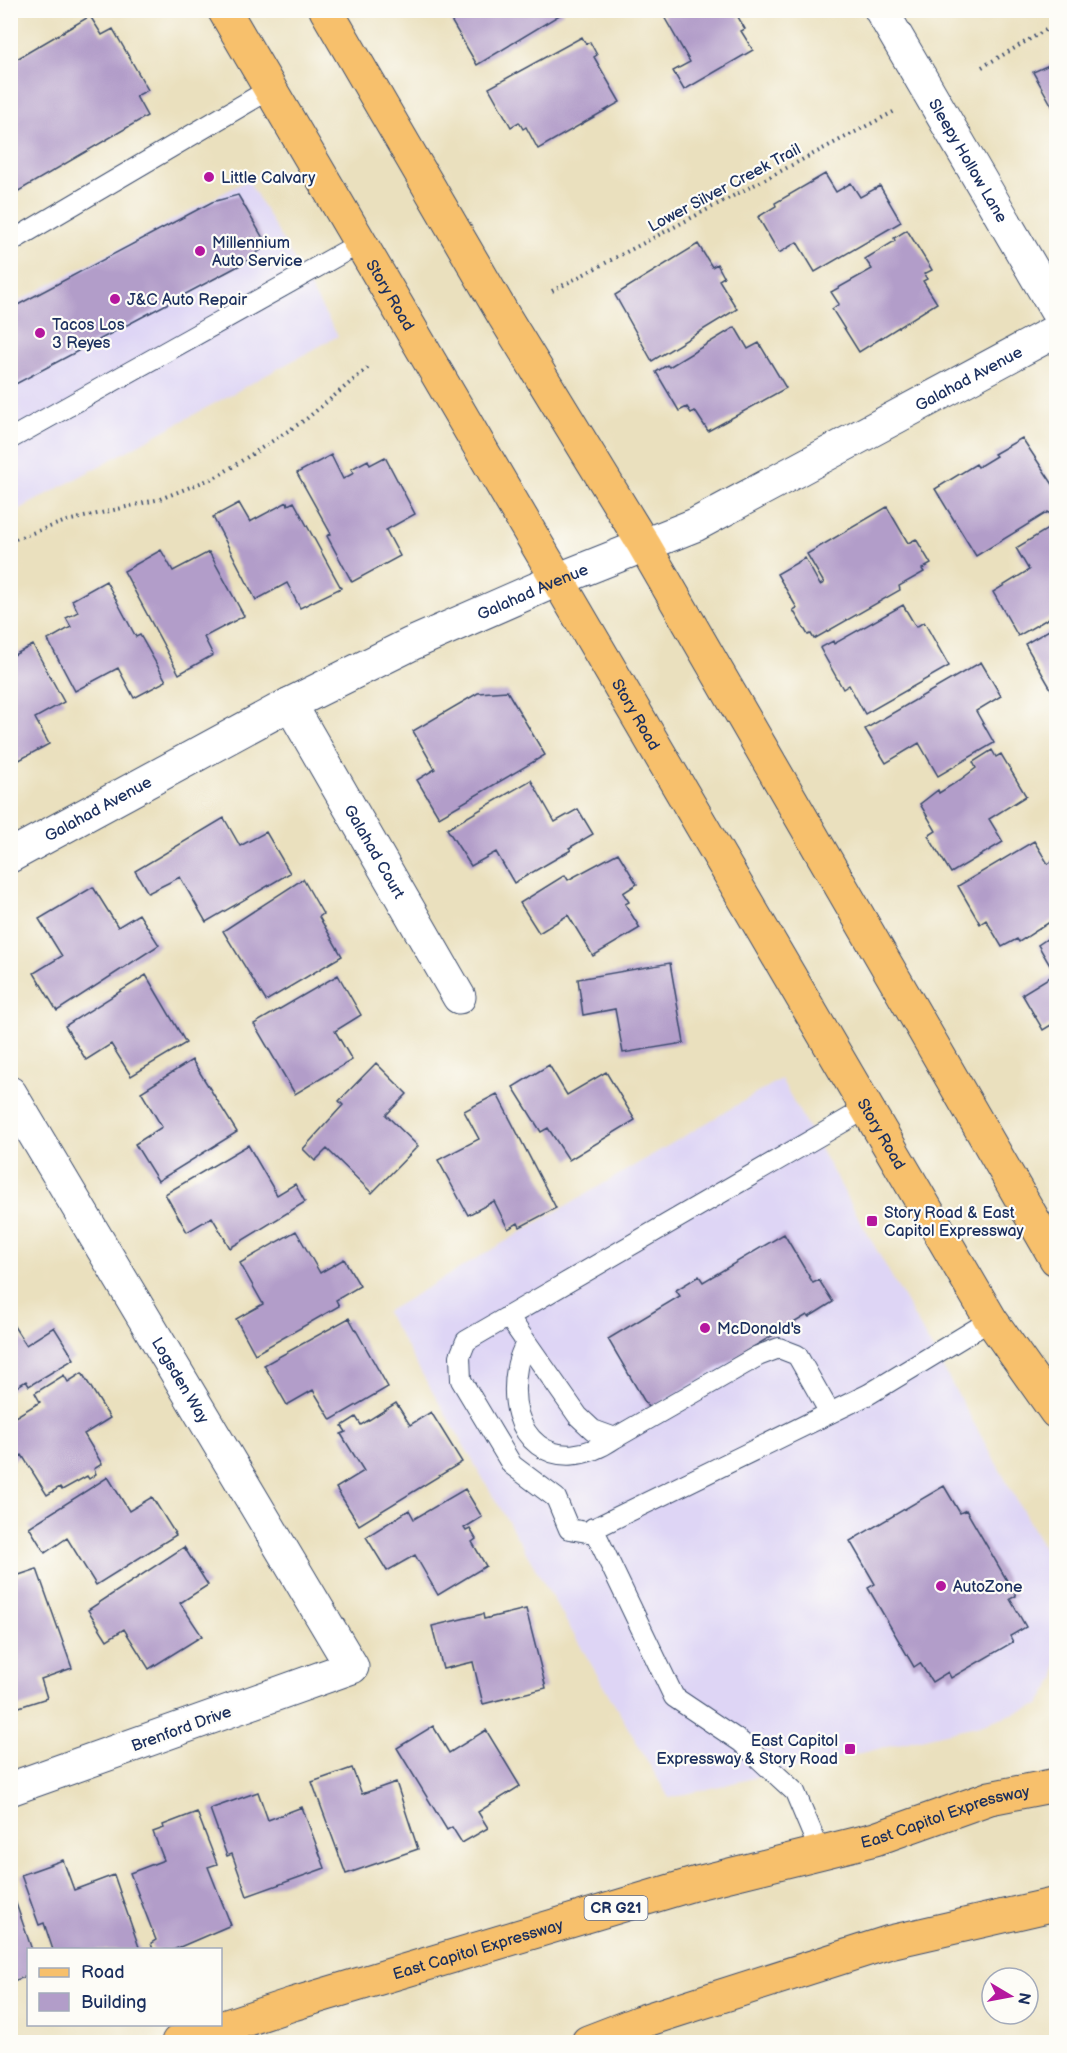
<svg xmlns="http://www.w3.org/2000/svg" width="1067" height="2053" viewBox="0 0 1067 2053" font-family="'Balsamiq Sans',sans-serif">
  <style>
    .built { fill: #ded5f5 }
    .building { fill: #b29dc9 }
    .lines { fill: none; stroke-linecap: round; stroke-linejoin: round }
    .lane-casing { stroke: #3a4a6c; stroke-width: 22 }
    .street-casing { stroke: #3a4a6c; stroke-width: 35 }
    .primary-casing { stroke: #3a4a6c; stroke-width: 35 }
    .highway-casing { stroke: #3a4a6c; stroke-width: 35 }
    .path { stroke: #3a4a6c; stroke-width: 4; stroke-dasharray: 1.5 4.5; stroke-linecap: butt }
    .lane { stroke: #fff; stroke-width: 20 }
    .street { stroke: #fff; stroke-width: 33 }
    .primary { stroke: #f7c06c; stroke-width: 33 }
    .highway { stroke: #f7c06c; stroke-width: 33 }
    .poi-dot { fill: #b5179e; stroke: #fdfcf7; stroke-width: 2 }
    .labels { text-anchor: middle; stroke-width: 4.5; stroke-linejoin: round; paint-order: stroke }
    .shield { fill: #fdfcf7; stroke: #5f6c8c; stroke-width: 1.5 }
    .shield-label { font-size: 15px; font-weight: bold; fill: #1b2f5e }
    .street-label { font-size: 16px; fill: #1b2f5e; stroke: #fdfcf7 }
    .poi-label { font-size: 16px; fill: #1b2f5e; stroke: #fdfcf7; text-anchor: start }
  </style>
  <rect width="100%" height="100%" fill="#fdfcf7"/>
  <filter id="ink" filterUnits="userSpaceOnUse"><feTurbulence type="fractalNoise" baseFrequency=".0167" numOctaves="2"/><feDisplacementMap in="SourceGraphic" scale="12" xChannelSelector="R" yChannelSelector="G"/><feConvolveMatrix kernelMatrix="1 2 1 2 8 2 1 2 1" color-interpolation-filters="sRGB"/></filter>
  <filter id="wash" filterUnits="userSpaceOnUse"><feTurbulence type="fractalNoise" baseFrequency=".008" numOctaves="4" result="noise"/><feDisplacementMap in="SourceGraphic" scale="24" xChannelSelector="R" yChannelSelector="G"/><feGaussianBlur stdDeviation="1.35" result="paint"/><feColorMatrix in="noise" values="0 0 0 0 0 0 0 0 0 0 0 0 0 0 0 0 0 1.4 0 .05"/><feComposite in="paint" operator="in"/></filter>
  <g filter="url(#wash)">
    <rect width="100%" height="100%" fill="#eae0be"/>
    <path class="built" d="M248,180L338,336L11,514V305Z
      M781,1079L1056,1570V1678L1039,1705L980,1725L669,1798L386,1312Z"/>
    <g id="blocks">
      <path class="building" d="M445,10H562L563,13L477,65Z
        M670,10H749L738,17L745,29L741,31L753,50L684,90L673,71L690,62L663,15Z
        M90,16L102,35L113,29L148,90L136,96L147,116L10,196V63Z
        M582,37L586,44L590,42L597,55L594,57L620,102L538,149L526,127L523,129L519,122L511,127L489,88Z
        M1056,62V113L1033,72Z
        M825,174L836,192L851,183L860,197L880,186L901,222L815,272L797,242L779,253L758,217L776,206L775,203Z
        M238,195L267,245L244,263L10,387V309L212,202Z
        M907,230L932,270L924,274L927,279L923,281L937,303L859,352L832,309L839,304L831,292L872,269L865,259L895,241L894,238Z
        M698,244L712,267L717,264L724,277L719,280L737,309L652,361L615,295Z
        M735,327L748,349L759,343L786,388L708,431L695,411L691,413L687,407L679,411L656,372L667,365L669,367Z
        M1022,438L1056,489L1054,491L1056,510L1050,514L1048,512L976,556L935,489L976,464L978,467L996,456L994,454Z
        M331,455L343,479L354,473L351,469L368,460L370,465L385,457L415,514L386,530L400,556L352,582L327,536L331,534L297,473Z
        M287,502L288,505L294,502L341,588L300,608L287,583L256,600L213,517L239,503L250,522Z
        M887,507L908,543L916,539L931,564L922,569L924,572L899,586L900,590L814,639L811,634L808,635L793,610L797,608L777,574L805,558L820,585L824,583L807,554Z
        M1056,524V614L1018,636L993,592L1029,570L1016,548Z
        M161,550L173,571L209,552L244,616L204,637L213,655L179,674L124,571Z
        M106,581L136,637L140,635L166,681L134,698L118,668L75,691L48,640L71,627L66,618L78,612L72,600Z
        M903,605L916,627L924,622L949,666L865,714L849,685L843,689L820,648L833,641L834,644Z
        M1056,626V689L1055,687L1051,689L1025,644Z
        M33,645L64,702L35,718L49,744L10,765V657Z
        M981,662L1001,696L976,711L994,743L938,776L919,743L886,763L865,729Z
        M507,691L545,755L439,817L417,780L435,769L413,731L478,693Z
        M992,750L996,757L1001,754L1026,796L989,819L1003,842L951,873L928,836L936,831L920,804L938,790L939,793L960,780L976,768L973,762Z
        M531,780L555,822L578,809L593,834L569,848L571,850L514,883L496,852L471,866L447,829Z
        M224,818L240,846L266,832L290,873L206,922L180,877L148,893L135,871Z
        M1034,841L1048,864L1056,859V918L1019,942L1017,939L1002,947L986,920L980,924L958,886Z
        M618,853L637,884L623,893L629,902L625,904L640,928L593,956L568,915L539,933L520,903L565,875L568,880Z
        M303,879L323,914L319,917L342,956L266,1001L223,931Z
        M93,887L118,927L139,914L159,945L57,1011L34,973L62,956L39,919Z
        M1056,933V1022L1043,1030L1022,994L1055,974L1038,945Z
        M670,963L684,1043L623,1053L615,1009L583,1015L578,979Z
        M146,975L186,1043L131,1076L111,1044L86,1060L65,1026Z
        M338,975L361,1015L335,1031L352,1060L295,1094L254,1024Z
        M192,1060L237,1132L158,1181L135,1144L162,1127L141,1092Z
        M376,1063L407,1094L386,1115L418,1146L372,1193L327,1149L315,1161L303,1149L343,1105L339,1101Z
        M549,1065L567,1095L606,1072L635,1120L569,1160L548,1128L541,1132L513,1087Z
        M497,1094L556,1208L520,1227L518,1223L508,1229L494,1201L468,1215L438,1160L479,1139L464,1111Z
        M248,1145L277,1195L295,1184L305,1202L230,1248L212,1217L187,1232L165,1194Z
        M296,1231L320,1273L344,1259L360,1286L336,1300L339,1306L255,1354L236,1319L263,1304L240,1263Z
        M784,1234L813,1283L819,1280L833,1302L809,1317L807,1315L649,1409L608,1339L680,1296L676,1290L699,1276L703,1282Z
        M349,1318L388,1387L331,1420L313,1390L287,1405L264,1365Z
        M10,1320L26,1345L54,1327L74,1359L29,1386L26,1381L10,1391Z
        M82,1373L110,1418L84,1434L102,1464L94,1469L96,1474L89,1479L87,1476L62,1490L60,1487L47,1495L22,1455L10,1462V1420L40,1402L35,1393L64,1375L68,1382Z
        M396,1403L410,1425L431,1412L462,1462L359,1525L336,1488L364,1471L341,1434L346,1432L342,1426L356,1417L361,1425Z
        M108,1477L129,1511L152,1497L176,1535L96,1585L67,1538L45,1553L29,1527Z
        M944,1486L960,1513L966,1510L1016,1596L1010,1599L1026,1627L1010,1636L1013,1642L951,1678L948,1672L932,1682L920,1663L914,1667L868,1588L875,1584L850,1541Z
        M465,1489L482,1517L464,1528L466,1531L470,1529L476,1539L472,1542L486,1566L438,1595L415,1555L387,1571L366,1537L409,1510L414,1519Z
        M184,1547L208,1585L180,1603L202,1636L149,1669L124,1629L107,1640L88,1610Z
        M37,1569L72,1668L41,1679L47,1698L10,1710V1608L17,1605L10,1578Z
        M526,1609L546,1688L483,1704L473,1662L443,1669L432,1626L483,1614L484,1619Z
        M433,1726L449,1753L486,1730L520,1786L478,1812L488,1828L462,1843L452,1827L447,1830L397,1748Z
        M352,1768L362,1794L396,1782L418,1849L346,1874L312,1782Z
        M258,1792L268,1820L302,1807L325,1868L247,1896L232,1854L227,1856L210,1809Z
        M197,1812L217,1864L208,1867L231,1925L173,1950H153L151,1943L156,1940L130,1873L164,1860L153,1832L164,1828L163,1825Z
        M63,1860L74,1890L114,1875L140,1950H53L44,1923L39,1925L21,1875Z
        M10,1886L32,1950H28V1976L10,1982Z"/>
    </g>
  </g>
  <g filter="url(#ink)">
    <use href="#blocks" fill-opacity="0" stroke="#3a4a6c" stroke-width="1.5"/>
    <g class="lines">
      <defs>
        <path id="lane" d="M10,242L270,89
          M10,439L360,243
          M867,1108L466,1341L460,1356L461,1380L512,1465L556,1498L569,1529L587,1532L869,1394L991,1320
          M508,1316L578,1416L593,1430L615,1438L758,1356L779,1348L797,1355L830,1413
          M526,1342C523,1350 518,1359 517,1368C504,1438 554,1480 615,1438
          M593,1528L674,1697L741,1742L795,1792L821,1854"/>
        <g id="street">
          <path id="s1" d="M881,10L1056,310"/>
          <path id="s2" d="M290,704L459,997"/>
          <path id="s3" d="M10,856L290,704L411,644L557,580L695,525L1056,331"/>
          <path id="s4" d="M10,1093L352,1667L10,1789"/>
        </g>
        <g id="primary">
          <path id="s5" d="M224,10L991,1320L1056,1412"/>
          <path d="M326,10L504,316L644,545L1056,1259"/>
        </g>
        <g id="highway">
          <path id="s6" d="M178,2042L293,2004L697,1883L875,1839L990,1798L1056,1785"/>
          <path d="M588,2042L640,2022L890,1942L1056,1904"/>
        </g>
      </defs>
      <use href="#lane" class="lane-casing"/>
      <use href="#street" class="street-casing"/>
      <use href="#primary" class="primary-casing"/>
      <use href="#highway" class="highway-casing"/>
      <path class="path" d="M982,67L1056,24
        M552,291L897,110
        M10,541L63,522L160,499L218,476L305,420L369,367"/>
      <use href="#lane" class="lane"/>
      <use href="#street" class="street"/>
      <use href="#primary" class="primary"/>
      <use href="#highway" class="highway"/>
    </g>
  </g>
  <g class="poi-dot">
    <circle cx="209" cy="177" r="6"/>
    <circle cx="200" cy="251" r="6"/>
    <circle cx="115" cy="299" r="6"/>
    <circle cx="40" cy="333" r="6"/>
    <rect x="866" y="1215" width="12" height="12" rx="3"/>
    <circle cx="705" cy="1328" r="6"/>
    <circle cx="941" cy="1586" r="6"/>
    <rect x="844" y="1743" width="12" height="12" rx="3"/>
  </g>
  <g class="labels">
    <rect class="shield" x="584.5" y="1896" width="63" height="24" rx="4.5"/>
    <g class="shield-label">
      <text x="616" y="1913">CR G21</text>
    </g>
    <g class="street-label">
      <text dy="6" stroke="none"><textPath href="#s1" startOffset="174">Sleepy Hollow Lane</textPath></text>
      <text transform="translate(724 187) rotate(-28)" y="6">Lower Silver Creek Trail</text>
      <text dy="6" stroke="none"><textPath href="#s5" startOffset="330">Story Road</textPath></text>
      <text dy="6" stroke="none"><textPath href="#s3" startOffset="1072">Galahad Avenue</textPath></text>
      <text dy="6" stroke="none"><textPath href="#s3" startOffset="586">Galahad Avenue</textPath></text>
      <text dy="6" stroke="none"><textPath href="#s5" startOffset="816">Story Road</textPath></text>
      <text dy="6" stroke="none"><textPath href="#s3" startOffset="100">Galahad Avenue</textPath></text>
      <text dy="6" stroke="none"><textPath href="#s2" startOffset="170">Galahad Court</textPath></text>
      <text dy="6" stroke="none"><textPath href="#s5" startOffset="1302">Story Road</textPath></text>
      <text dy="6" stroke="none"><textPath href="#s4" startOffset="334">Logsden Way</textPath></text>
      <text transform="translate(181 1728) rotate(-20)" y="6">Brenford Drive</text>
      <text dy="6" stroke="none"><textPath href="#s6" startOffset="800">East Capitol Expressway</textPath></text>
      <text dy="6" stroke="none"><textPath href="#s6" startOffset="314">East Capitol Expressway</textPath></text>
    </g>
    <g class="poi-label">
      <text x="221" y="183">Little Calvary</text>
      <text x="212" y="248">Millennium<tspan x="212" dy="18">Auto Service</tspan></text>
      <text x="127" y="305">J&amp;C Auto Repair</text>
      <text x="52" y="330">Tacos Los<tspan x="52" dy="18">3 Reyes</tspan></text>
      <text x="884" y="1218">Story Road &amp; East<tspan x="884" dy="18">Capitol Expressway</tspan></text>
      <text x="717" y="1334">McDonald's</text>
      <text x="953" y="1592">AutoZone</text>
      <text x="838" y="1746" text-anchor="end">East Capitol<tspan x="838" dy="18">Expressway &amp; Story Road</tspan></text>
    </g>
  </g>
  <rect width="1067" height="2053" fill="none" stroke="#fdfcf7" stroke-width="36"/>
  <rect x="27" y="1948" width="195" height="78" fill="#fdfcf7" stroke="#a3aaba" stroke-width="1.5"/>
  <rect x="39" y="1968" width="30" height="9" fill="#f7c06c" stroke="#a3aaba" stroke-width="1.5"/>
  <text x="81" y="1978" font-size="18" fill="#1b2f5e">Road</text>
  <rect x="39" y="1993" width="30" height="18" fill="#b29dc9" stroke="#a3aaba" stroke-width="1.5"/>
  <text x="81" y="2008" font-size="18" fill="#1b2f5e">Building</text>
  <g transform="translate(1010 1996) rotate(100)"><circle r="28" fill="#fdfcf7" stroke="#a3aaba" stroke-width="1.5"/>
  <path d="M0-4.5L10 22L0 15L-10 22Z" fill="#b5179e"/>
  <text y="-9" font-size="16" font-weight="bold" text-anchor="middle" fill="#1b2f5e">N</text>
  </g>
</svg>
